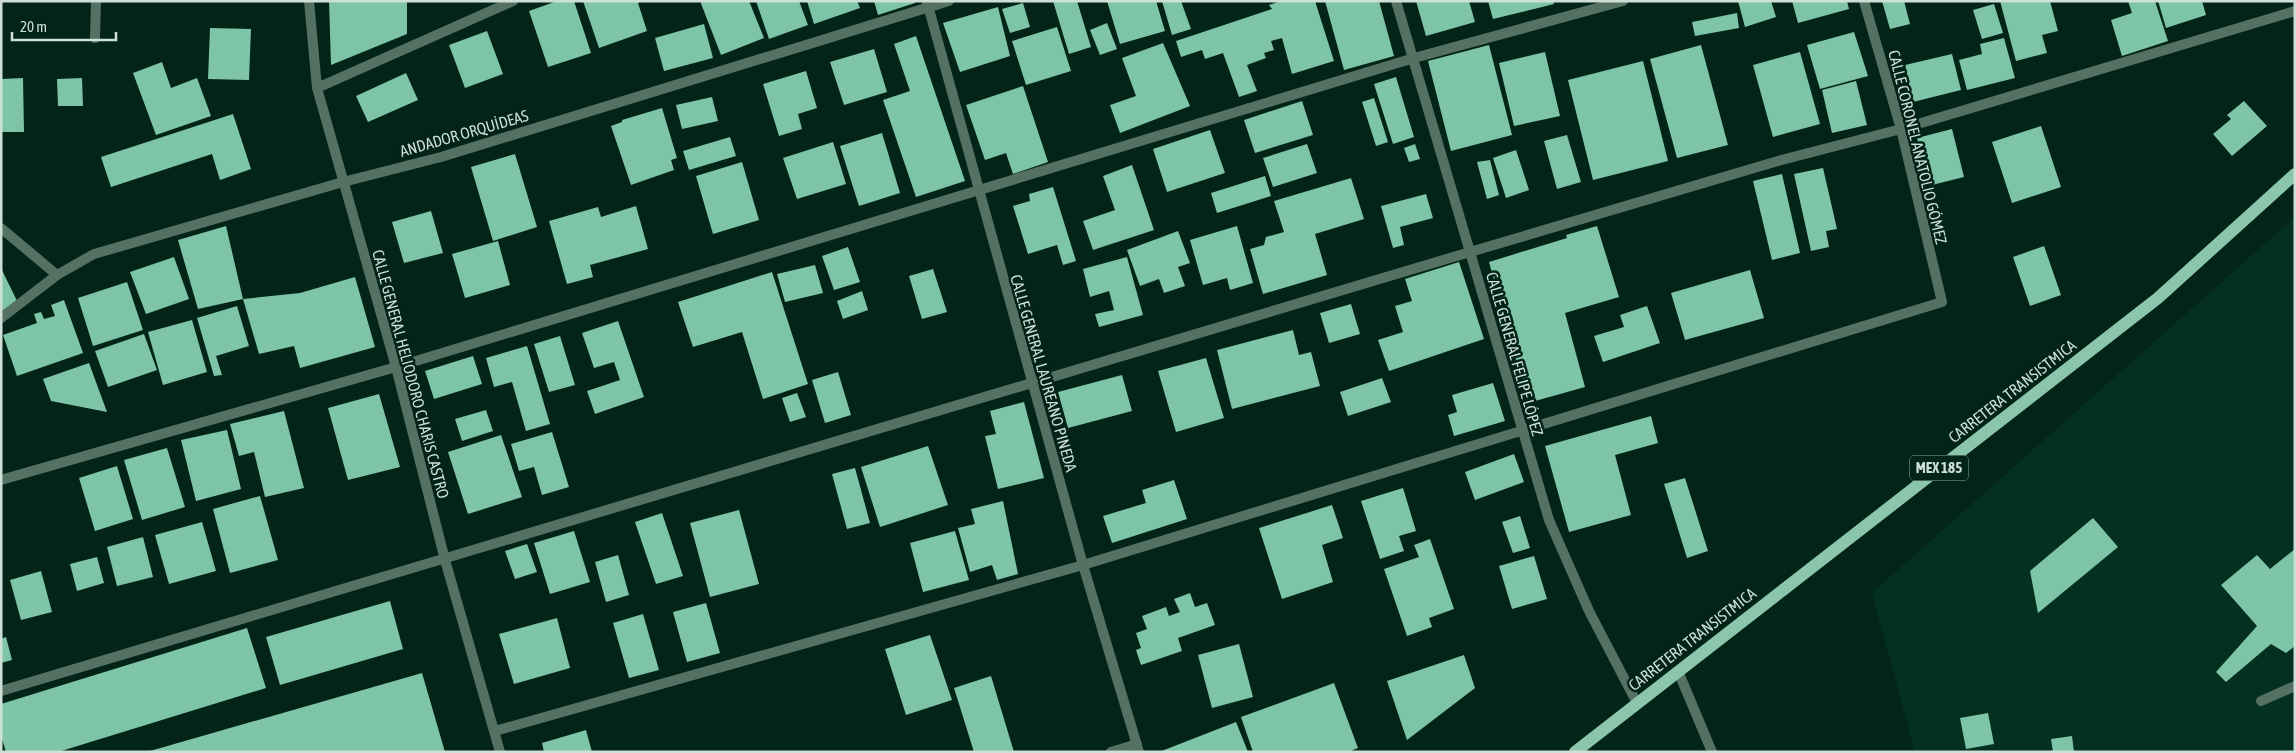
<svg xmlns="http://www.w3.org/2000/svg" width="2296" height="753" viewBox="0 0 2296 753" font-family="'Asap Condensed',sans-serif">
  <style>
    .built { fill: #043022 }
    .building { fill: #7ec5a7 }
    .lines { fill: none; stroke-linecap: round; stroke-linejoin: round }
    .lane { stroke: #557164; stroke-width: 10 }
    .street { stroke: #557164; stroke-width: 10 }
    .primary { stroke: #8bc6ac; stroke-width: 12 }
    .labels { text-anchor: middle; stroke-width: 5; stroke-linejoin: round; paint-order: stroke }
    .shield { fill: #032418; stroke: #90a79d; stroke-width: 1 }
    .shield-label { font-size: 15px; font-weight: bold; fill: #cddfd6 }
    .street-label { font-size: 16px; fill: #cddfd6; stroke: #032418 }
  </style>
  <rect width="100%" height="100%" fill="#032418"/>
  <path class="built" d="M2295,217V752H1915L1872,593Z"/>
  <path class="building" d="M329,1H407V34L331,65Z
    M557,1H574L591,53L548,67L529,11Z
    M583,1H642L638,3L647,31L599,48Z
    M700,1H749L764,38L721,55Z
    M756,1H799L808,25L769,39Z
    M807,1H857L860,8L814,24Z
    M874,1H915V3L878,15Z
    M1053,1H1077L1091,47L1069,54Z
    M1107,1H1156L1165,31L1120,44Z
    M1162,1H1181L1191,29L1172,35Z
    M1281,1H1315L1334,61L1292,74L1282,38L1271,41L1274,50L1264,53L1266,58L1247,65L1257,91L1239,97L1223,53L1205,59L1202,50L1181,57L1176,41L1272,9L1269,5Z
    M1325,1H1379L1394,56L1344,70Z
    M1416,1H1469L1475,22L1426,36Z
    M1488,1H1553L1554,4L1493,19Z
    M1738,1H1771L1776,17L1745,27Z
    M1792,1H1847L1849,9L1798,23Z
    M1882,1H1904L1910,24L1890,29Z
    M2000,1H2050L2058,31L2042,35L2047,53L2016,61Z
    M2128,1H2155L2168,41L2122,56L2111,20L2132,13Z
    M2158,1H2202L2206,15L2166,28Z
    M1023,3L1030,27L1010,33L1002,9Z
    M1994,4L2003,33L1982,39L1973,10Z
    M998,7L1010,56L960,72L943,23Z
    M1737,13L1739,28L1695,36L1692,22Z
    M1107,23L1117,49L1100,55L1090,30Z
    M704,24L713,58L664,71L655,38Z
    M1057,27L1071,71L1026,85L1012,41Z
    M210,28L251,29L249,80L208,79Z
    M487,31L503,74L465,88L449,45Z
    M1854,32L1868,76L1820,89L1807,45Z
    M916,36L965,181L916,197L883,100L910,91L894,44Z
    M2004,38L2015,78L1967,90L1959,60L1982,54L1980,44Z
    M1163,43L1190,106L1120,133L1110,105L1136,96L1122,58Z
    M1489,45L1512,135L1451,151L1428,61Z
    M1701,45L1728,145L1677,158L1650,59Z
    M874,49L887,92L844,105L830,62Z
    M1545,52L1560,116L1514,126L1499,63Z
    M1800,52L1820,124L1773,137L1753,65Z
    M1952,54L1961,90L1913,102L1905,65Z
    M1643,61L1668,161L1593,180L1568,80Z
    M162,62L171,88L197,78L211,116L156,135L133,73Z
    M806,71L817,108L798,114L802,129L779,136L763,84Z
    M406,73L418,100L368,122L356,96Z
    M1396,77L1414,137L1393,144L1374,84Z
    M23,78L24,132H1V79Z
    M82,78L83,106H58L57,79Z
    M1856,81L1867,125L1832,133L1822,90Z
    M1023,86L1048,162L1013,174L1006,153L985,160L966,105Z
    M712,97L718,121L682,129L676,105Z
    M1374,98L1388,142L1376,146L1362,102Z
    M1302,101L1313,135L1255,153L1244,120Z
    M2244,101L2267,126L2232,156L2213,134L2231,119L2227,115Z
    M662,108L677,158L671,160L674,170L631,185L611,126L622,122V120Z
    M233,114L251,169L220,180L212,154L111,187L101,157Z
    M2041,126L2061,187L2012,203L1992,142Z
    M1952,129L1964,177L1928,186L1917,138Z
    M1210,130L1225,173L1167,192L1153,149Z
    M882,133L900,193L859,206L840,146Z
    M1567,135L1581,182L1557,189L1544,141Z
    M730,137L736,156L689,170L683,151Z
    M833,142L846,184L797,199L783,158Z
    M1307,144L1317,173L1273,187L1263,158Z
    M1415,144L1420,159L1409,162L1404,148Z
    M1516,150L1529,190L1506,198L1493,158Z
    M515,154L537,227L493,241L471,167Z
    M1490,160L1499,195L1487,199L1477,162Z
    M742,162L759,220L713,234L696,176Z
    M1132,165L1154,230L1093,250L1083,221L1115,210L1103,176Z
    M1823,168L1837,229L1826,231L1829,247L1811,251L1794,174Z
    M1782,174L1800,253L1772,260L1753,181Z
    M1265,176L1271,196L1217,213L1211,193Z
    M1351,178L1364,219L1315,234L1327,275L1263,294L1250,249L1264,245L1266,237L1284,232L1274,201Z
    M1053,187L1076,261L1063,265L1057,245L1028,254L1013,206L1030,201L1029,194Z
    M1426,194L1433,218L1400,227L1404,245L1393,248L1381,206Z
    M636,206L648,249L590,265L593,277L567,284L549,221L598,207L601,217Z
    M431,211L443,253L404,263L392,222Z
    M226,226L243,299L198,309L178,240Z
    M1237,226L1253,283L1230,290L1227,278L1203,285L1190,240Z
    M1597,226L1619,297L1565,313L1585,387L1528,403L1489,262L1567,238L1566,235Z
    M1178,231L1190,263L1178,267L1185,286L1164,293L1159,279L1140,286L1127,250Z
    M498,241L510,285L465,298L452,254Z
    M2044,246L2061,295L2030,306L2013,257Z
    M848,247L860,282L834,290L822,256Z
    M174,257L189,299L146,314L130,272Z
    M1127,257L1143,315L1099,327L1095,314L1114,310L1109,291L1090,297L1083,269Z
    M1459,262L1484,339L1389,371L1378,340L1403,332L1395,306L1412,301L1405,279Z
    M815,265L823,293L785,302L777,274Z
    M1,268L18,303L1,311Z
    M933,269L947,312L922,319L909,276Z
    M1750,270L1764,318L1685,340L1671,293Z
    M772,272L808,384L763,399L742,332L693,347L678,302Z
    M355,277L375,347L300,368L294,346L259,354L243,299L300,293Z
    M127,282L143,330L93,346L78,298Z
    M862,291L868,310L843,319L837,301Z
    M64,300L83,353L17,376L3,335L37,323L34,314L41,312L44,319L55,316L51,305Z
    M1351,304L1360,334L1329,343L1320,313Z
    M237,306L249,346L216,356L222,375L214,376L197,318Z
    M1647,306L1660,343L1603,362L1594,336L1624,327L1620,315Z
    M192,320L207,372L163,385L148,332Z
    M618,321L644,397L595,414L587,391L620,380L614,362L594,368L582,333Z
    M1293,330L1299,355L1311,352L1320,386L1232,409L1217,350Z
    M144,334L157,370L108,387L95,351Z
    M560,336L575,385L549,392L534,344Z
    M527,346L550,424L526,431L512,382L494,387L486,358Z
    M473,356L482,384L434,399L425,371Z
    M1206,358L1224,418L1176,432L1158,371Z
    M89,363L107,412L51,401L43,379Z
    M838,372L851,415L825,423L812,380Z
    M1122,375L1132,411L1068,428L1058,392Z
    M1382,378L1391,402L1348,416L1340,392Z
    M1493,383L1505,421L1454,436L1448,415L1457,412L1452,395Z
    M797,393L806,417L790,422L782,398Z
    M379,394L400,467L348,480L328,408Z
    M1024,402L1044,478L998,489L985,436L996,434L990,411Z
    M486,410L493,431L462,441L455,419Z
    M284,411L304,488L265,497L254,452L239,456L230,424Z
    M1651,416L1658,443L1615,455L1631,515L1569,532L1545,446Z
    M227,430L241,489L196,501L181,440Z
    M552,432L569,487L542,495L534,467L519,471L511,444Z
    M501,435L522,497L468,514L448,452Z
    M928,446L948,505L880,527L861,467Z
    M167,448L185,507L142,520L124,460Z
    M1514,454L1524,482L1475,500L1465,472Z
    M117,466L133,519L95,531L79,478Z
    M855,468L870,523L847,529L832,474Z
    M1685,478L1708,551L1687,558L1664,484Z
    M1174,480L1187,519L1112,543L1103,516L1146,503L1142,490Z
    M1403,488L1416,531L1399,536L1404,551L1380,559L1361,501Z
    M260,496L278,560L230,573L213,509Z
    M1003,501L1018,574L997,580L992,565L970,572L958,528L975,524L971,509Z
    M1332,505L1343,538L1322,545L1333,582L1282,599L1259,528Z
    M739,510L759,584L710,597L690,523Z
    M662,513L683,576L656,584L635,522Z
    M1520,516L1530,548L1513,553L1502,522Z
    M2093,518L2118,547L2038,613L2030,571Z
    M202,522L216,571L169,584L155,535Z
    M574,531L590,582L550,594L534,543Z
    M955,531L969,580L923,592L910,543Z
    M143,537L153,577L117,586L107,547Z
    M1430,539L1454,609L1429,618L1432,627L1407,636L1384,569L1419,557L1414,545Z
    M527,544L537,572L515,579L505,551Z
    M2295,549V646L2286,653L2271,644L2226,682L2216,672L2257,626L2221,585L2257,555L2270,569Z
    M618,555L629,595L606,602L595,562Z
    M1534,556L1547,599L1512,609L1499,566Z
    M97,557L104,583L77,591L70,564Z
    M41,571L52,612L21,620L10,580Z
    M1190,593L1195,607L1207,603L1215,625L1178,638L1182,651L1141,665L1136,650L1141,648L1136,633L1147,629L1142,616L1166,607L1169,616L1180,612L1174,599Z
    M390,601L403,649L280,685L266,637Z
    M706,603L720,653L687,662L673,612Z
    M643,614L659,670L629,678L613,623Z
    M557,618L570,668L514,684L499,634Z
    M247,628L266,688L58,752H6L1,736V704Z
    M930,635L952,700L906,715L885,649Z
    M6,637L12,660L1,663V639Z
    M1239,644L1253,697L1212,708L1198,655Z
    M1464,655L1475,688L1407,740L1387,681Z
    M422,673L445,752H150V751Z
    M991,676L1014,752H974L954,688Z
    M1334,683L1358,748L1348,752H1253L1241,717Z
    M1988,713L1994,744L1966,749L1960,718Z
    M1236,722L1248,752H1159Z
    M586,730L592,752H544L542,743Z
    M2072,736L2074,752H2053L2051,739Z"/>
  <g class="lines">
    <path class="lane" d="M2261,701L2295,686"/>
    <path class="street" d="M309,1L317,88L396,367L445,560L500,752
      M1396,1L1549,520L1589,611L1637,703
      M927,2L1083,565L1139,752
      M95,38L96,1
      M317,88L513,1
      M1,228L57,275
      M1,318L57,275L94,254L343,182L441,157L949,1
      M1,480L396,367L1414,58L1623,1
      M1678,671L1712,752
      M1,691L1470,252L1778,161L1901,129L2295,11
      M495,731L1083,565L1942,302L1901,129L1864,1
      M1111,752L1137,744"/>
    <path class="primary" d="M1575,752L2158,298L2295,174"/>
  </g>
  <g class="labels">
    <rect class="shield" x="1910" y="455.5" width="58" height="25" rx="4"/>
    <g class="shield-label">
      <text x="1939" y="473">MEX 185</text>
    </g>
    <g class="street-label">
      <text transform="translate(464 133) rotate(-16)" y="6">ANDADOR ORQUÍDEAS</text>
      <text transform="translate(1918 147) rotate(76)" y="6">CALLE CORONEL ANATOLIO GÓMEZ</text>
      <text transform="translate(1515 354) rotate(74)" y="6">CALLE GENERAL FELIPE LÓPEZ</text>
      <text transform="translate(1044 373) rotate(74)" y="6">CALLE GENERAL LAUREANO PINEDA</text>
      <text transform="translate(411 374) rotate(75)" y="6">CALLE GENERAL HELIODORO CHARIS CASTRO</text>
      <text transform="translate(2012 391) rotate(-38)" y="6">CARRETERA TRANSISTMICA</text>
      <text transform="translate(1692 639) rotate(-38)" y="6">CARRETERA TRANSISTMICA</text>
    </g>
  </g>
  <rect width="2296" height="753" fill="none" stroke="#cddfd6" stroke-width="5"/>
  <path d="M12 32v8h104v-8" fill="none" stroke="#cddfd6" stroke-width="2.5"/>
  <text x="20" y="32" font-size="15" fill="#cddfd6" stroke="#032418" stroke-width="4" paint-order="stroke">20 m</text>
</svg>
